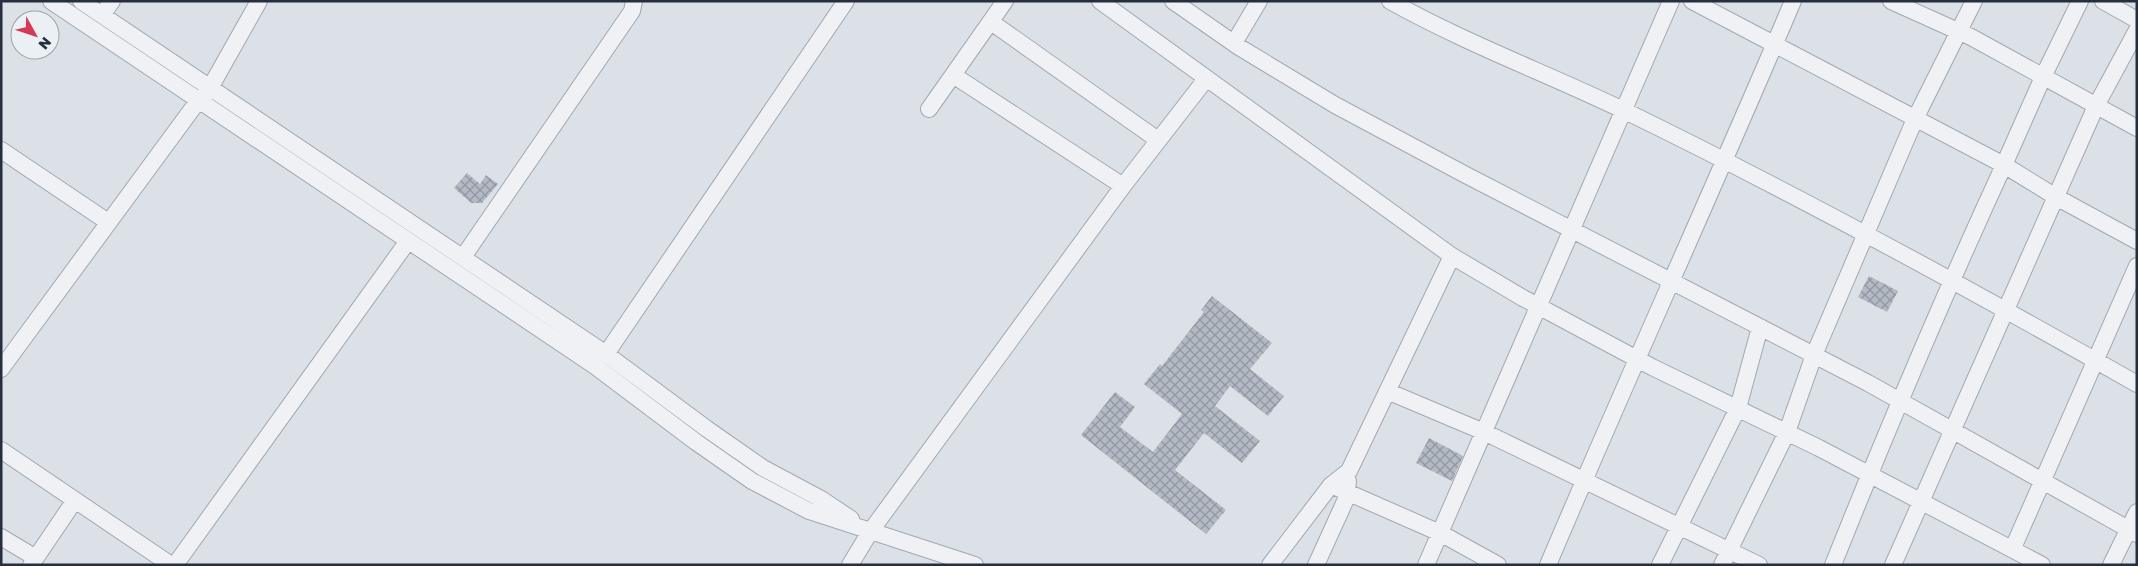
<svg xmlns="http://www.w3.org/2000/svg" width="2138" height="566" viewBox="0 0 2138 566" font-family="'Golos Text',sans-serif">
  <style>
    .building { fill: url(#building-cross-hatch) }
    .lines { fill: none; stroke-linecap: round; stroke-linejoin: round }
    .minor-casing { stroke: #a1a8b1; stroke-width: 18 }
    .minor { stroke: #eff1f5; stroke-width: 16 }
  </style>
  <defs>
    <pattern id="building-cross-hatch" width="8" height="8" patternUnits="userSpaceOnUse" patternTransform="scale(1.25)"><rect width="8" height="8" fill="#b3bac4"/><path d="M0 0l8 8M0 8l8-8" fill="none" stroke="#9198a1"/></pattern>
  </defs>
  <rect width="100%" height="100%" fill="#dce1e7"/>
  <path class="building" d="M467,173L480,184L486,175L498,184L482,203H471L454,188Z
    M1869,276L1898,291L1887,312L1858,297Z
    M1212,296L1272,343L1250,369L1284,396L1268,416L1230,386L1215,406L1260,441L1242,463L1204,433L1175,470L1226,510L1206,534L1081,435L1115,392L1135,407L1120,427L1153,452L1182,414L1144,384L1160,364L1162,366L1204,312L1201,310Z
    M1429,438L1463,456L1452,481L1416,463Z"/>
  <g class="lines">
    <defs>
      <path id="minor" d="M51,1L595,366L696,442L752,481L809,511L975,565
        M81,1L606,354L707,429L763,468L821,499L851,519
        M1100,1L1452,256L1523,298L1652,367L1819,448L2042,565
        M1173,1L1239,47L1335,105L1464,174L1868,383L2137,534
        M1390,1C1465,43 1546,73 1623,110C1798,195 1968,288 2137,384
        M1692,1L2004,165C1943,297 1887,430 1833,565
        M1891,1L1971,37L2137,128
        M2080,1L2043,77L2004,165L2056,197L2137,241
        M2103,1L2137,20
        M102,15L112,1
        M991,22L1158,140
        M1234,43L1259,1
        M953,75L1123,186
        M929,109L1005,1
        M1,150L108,222
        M463,257L632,11L634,1
        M606,354L846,1
        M1,369L198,101L210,88L259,1
        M1387,391L1484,432L1759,565
        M1,450L171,565
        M1331,485L1440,533L1498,565
        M1,537L36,558
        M2013,548L2137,266
        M31,565L75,500
        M175,565L408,241
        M850,565L870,532L1123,186L1206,79
        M1270,565L1331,485L1349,471L1452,256
        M1316,565L1346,499L1348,481
        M1426,565L1671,1
        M1548,565C1628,376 1713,190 1793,1
        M1660,565L1738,408L1760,327
        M1722,565L1787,432L1814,355L1915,119L1974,1
        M1893,565L2096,106L2137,30
        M2111,565L2137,512"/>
    </defs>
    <use href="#minor" class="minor-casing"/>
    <use href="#minor" class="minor"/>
  </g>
  <rect width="2138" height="566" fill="none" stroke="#252f3e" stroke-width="5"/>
  <g transform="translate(35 35) rotate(130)"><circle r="24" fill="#ebf0f5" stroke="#9ca3ac"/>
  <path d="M0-4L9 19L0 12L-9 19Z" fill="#d43a57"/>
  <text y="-8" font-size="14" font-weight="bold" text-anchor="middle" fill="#252f3e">N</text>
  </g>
</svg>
